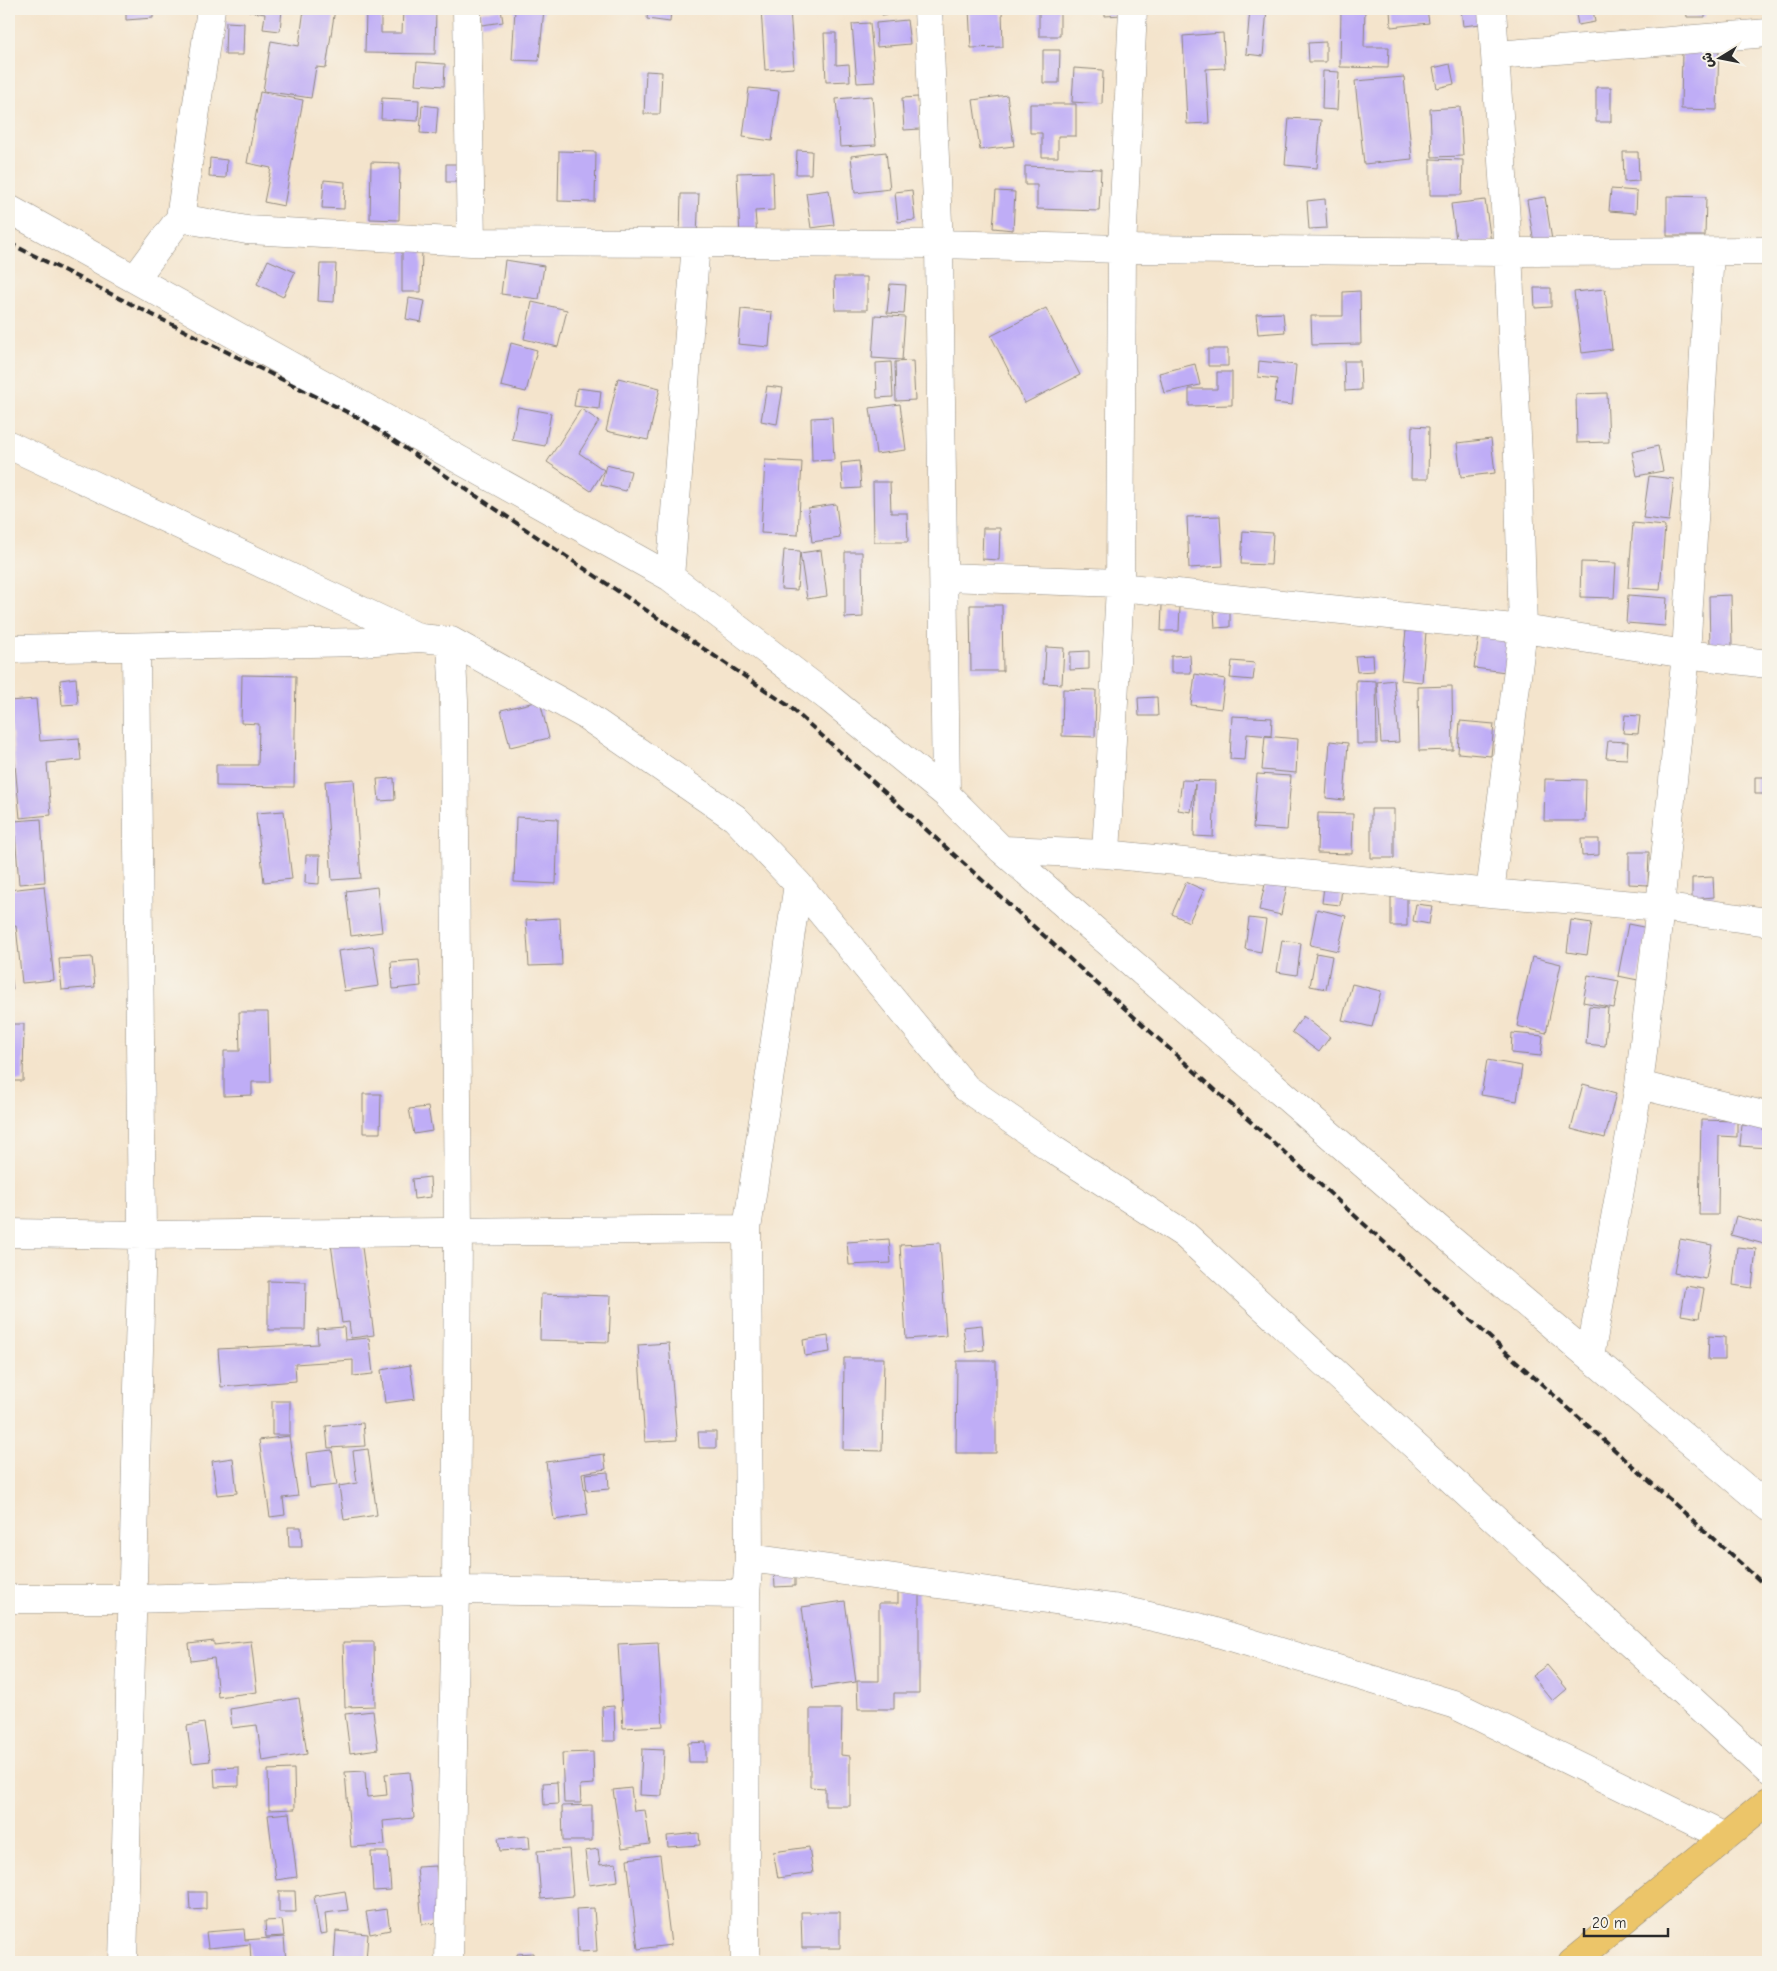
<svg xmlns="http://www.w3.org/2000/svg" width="1777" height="1971" viewBox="0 0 1777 1971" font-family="'Comic Neue','Playpen Sans Arabic',sans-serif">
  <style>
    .building { fill: #bfadf6 }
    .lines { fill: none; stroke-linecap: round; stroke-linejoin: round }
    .minor-casing { stroke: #90887c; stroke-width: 29 }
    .major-casing { stroke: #90887c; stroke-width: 29 }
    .minor { stroke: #fff; stroke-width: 28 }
    .major { stroke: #ecc569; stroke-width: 28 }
    .rail { stroke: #2b2b2b; stroke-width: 4; stroke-dasharray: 8 4; stroke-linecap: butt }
  </style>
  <rect width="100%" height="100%" fill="#f7f3e8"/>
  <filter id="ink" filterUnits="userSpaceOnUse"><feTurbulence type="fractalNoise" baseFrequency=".02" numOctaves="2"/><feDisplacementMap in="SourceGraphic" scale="10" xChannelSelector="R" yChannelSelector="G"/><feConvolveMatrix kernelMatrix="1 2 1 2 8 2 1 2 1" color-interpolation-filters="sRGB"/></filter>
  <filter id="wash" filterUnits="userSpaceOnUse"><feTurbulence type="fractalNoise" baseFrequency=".0096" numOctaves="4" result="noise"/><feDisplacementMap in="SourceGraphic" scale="20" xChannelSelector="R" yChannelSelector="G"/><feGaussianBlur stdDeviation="1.12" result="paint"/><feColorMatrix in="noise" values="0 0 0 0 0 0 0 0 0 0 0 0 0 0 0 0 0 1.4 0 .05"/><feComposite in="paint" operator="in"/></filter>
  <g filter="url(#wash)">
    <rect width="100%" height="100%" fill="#f4e4cc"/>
    <g id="blocks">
      <path class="building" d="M126,9H153V18L126,20Z
        M248,9H282L280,31L263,29L265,14L248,11Z
        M304,9H335L326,68L316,67L311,98L263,91L271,41L299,46Z
        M366,9H381V33H402L403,9H436L435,54L365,53Z
        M501,9L503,22L482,25L481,12Z
        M515,9H544L539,61L512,60Z
        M648,9H671L670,22L647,19Z
        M761,9H790L794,68L765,70Z
        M881,9H900L901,12L882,15Z
        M969,9H1002L1003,47L971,48Z
        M1039,9H1060V36H1039Z
        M1105,9H1122V15L1105,16Z
        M1250,9H1267L1263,56L1246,54Z
        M1341,9H1365L1364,47H1389L1388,68L1340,67Z
        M1390,9H1427L1429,23L1391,27Z
        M1461,9H1479L1481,24L1463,26Z
        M1575,9H1593L1595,22L1578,25Z
        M1686,9H1705V17H1687Z
        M907,20L910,44L877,47L876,23Z
        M226,22L244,23L243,55H225Z
        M870,23L875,82L857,83L852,24Z
        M824,33H836V65L849,64L850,81L826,82Z
        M1223,33L1225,68L1206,69L1209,123L1187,124L1183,36Z
        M1326,42V62H1309L1308,43Z
        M1682,48L1719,49L1717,110L1681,109Z
        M1043,50H1060L1059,83H1043Z
        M417,62L445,64L444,86L415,84Z
        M1450,64L1454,84L1437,88L1433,68Z
        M1074,68L1103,70L1102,104L1072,102Z
        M646,71L662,72L660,114H644Z
        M1323,71L1339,72L1337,110L1322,109Z
        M1404,77L1412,159L1364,164L1355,81Z
        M1596,87H1611V122H1596Z
        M749,88L779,91L772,141L743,137Z
        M260,92L303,100L284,206L264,202L271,168L247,163Z
        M1007,95L1014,146L980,150L973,100Z
        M872,96L876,145L840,147L836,99Z
        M918,97L920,129L904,130L902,98Z
        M382,98L419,100L418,121L381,119Z
        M1030,104H1076V136H1058V157H1042V133H1030Z
        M422,105L438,107L436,134L420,133Z
        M1460,107L1463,156L1432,157L1430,109Z
        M1289,118L1321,120L1317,168L1285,165Z
        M797,150L812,151L811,174H796Z
        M559,151L596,152L595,202L558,201Z
        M886,152L890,189L855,193L851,156Z
        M1623,152H1638L1639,181L1624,182Z
        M210,158L227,160L226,178L209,177Z
        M1430,159L1463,160L1462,195H1430Z
        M371,162L400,163L399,220L370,219Z
        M446,164H461V182H446Z
        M1025,166L1101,169L1099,211L1037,209V185H1025Z
        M773,172L774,210L755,211L757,236L740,237L737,173Z
        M324,180L345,182L344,209L322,208Z
        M1611,189L1637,191L1636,213L1609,211Z
        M829,190L834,225L811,228L806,193Z
        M912,190L915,220L898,222L895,192Z
        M996,191L1015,192L1013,230L993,228Z
        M681,194H699L697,234L680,233Z
        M1667,196L1706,197L1705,236H1667Z
        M1545,197L1552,240L1534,243L1527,200Z
        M1325,199L1327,228L1309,229L1307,201Z
        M1485,200L1491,242L1457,246L1451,204Z
        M402,247L422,248L421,292H402Z
        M268,260L295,272L283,297L257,284Z
        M505,260L544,266L539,299L501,294Z
        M320,264H336L334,302L318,301Z
        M834,277H867V310H835Z
        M890,284L906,285L904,314L887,313Z
        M1534,288H1551V307L1535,308Z
        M1605,289L1612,349L1582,353L1574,292Z
        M1360,291L1361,344L1312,345L1311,316H1343V292Z
        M409,298L425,301L421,322L406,319Z
        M532,302L567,310L558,347L524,339Z
        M1046,308L1080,375L1025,403L991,336Z
        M741,309L772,312L769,347L738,344Z
        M1283,313L1285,332L1258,334L1256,314Z
        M875,315L905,317L902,360L872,358Z
        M511,343L537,350L526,392L501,386Z
        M1208,349H1228V366H1208Z
        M913,361L915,400L896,401L895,362Z
        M1259,361L1296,365L1292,405L1274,403L1277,379L1258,377Z
        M1344,361H1360L1361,390L1345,391Z
        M891,362L893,397L877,398L876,363Z
        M1195,364L1200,385L1164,393L1159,373Z
        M1217,372H1232V405L1189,406V389H1217Z
        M618,378L660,388L648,440L606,431Z
        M767,386L783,388L777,424L761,421Z
        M577,388L601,391L599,409L574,406Z
        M1607,393L1609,442L1577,443L1576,394Z
        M900,404L906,450L876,454L870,408Z
        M518,407L551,413L545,446L512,440Z
        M581,409L599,421L579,453L604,470L591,491L547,462Z
        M832,417L834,460L812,461L811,418Z
        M1412,426L1429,427L1428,479H1411Z
        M1491,439L1495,473L1461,477L1457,443Z
        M1658,446L1663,471L1637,476L1632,452Z
        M765,460L802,462L798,535L761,533Z
        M859,461L861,488L843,489L841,463Z
        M606,465L631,471L626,491L601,485Z
        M1649,476L1674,479L1669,521L1643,518Z
        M873,482H890L891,513H907L908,542H874Z
        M836,504L840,538L812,542L808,508Z
        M1220,516L1223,566L1189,568L1187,517Z
        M1633,523L1665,526L1660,590L1628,588Z
        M983,528H1000L999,560L982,559Z
        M1243,531L1273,533L1271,565L1241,564Z
        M784,550L800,551L797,590L781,589Z
        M821,550L827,596L807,599L800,553Z
        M845,552H862L863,617L845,618Z
        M1581,562L1616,563L1614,598L1580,597Z
        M1628,595L1667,598L1665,626L1626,623Z
        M1731,595L1732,646H1710L1709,596Z
        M970,605H1002L1003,671H971Z
        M1162,605L1180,606L1179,631H1161Z
        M1214,611H1230V627L1215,628Z
        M1406,630L1426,632L1422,682L1401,680Z
        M1479,636L1511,641L1506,672L1474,668Z
        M1046,647L1064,648L1062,684L1044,683Z
        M1089,651V669L1070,670V652Z
        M1190,655L1191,673H1171V656Z
        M1373,655L1374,671L1357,672L1355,656Z
        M1232,661L1255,663L1253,680L1230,678Z
        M1195,674L1225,679L1221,709L1191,705Z
        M242,675L296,676L294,787L216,786V765H258L259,724L241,723Z
        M76,678L78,704L62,705L60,680Z
        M1356,680L1376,681L1377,744H1357Z
        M1394,680L1399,742L1381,743L1377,682Z
        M1452,686L1453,750L1419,751L1418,687Z
        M1063,689L1096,690L1095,737L1062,736Z
        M1157,697L1158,716H1139L1138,698Z
        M36,699L40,741L79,738L81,760L47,763L51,815L20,818L9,701Z
        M540,701L549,738L510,747L501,710Z
        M1625,715L1640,716L1638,734L1623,733Z
        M1232,716L1272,718L1271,736L1247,734L1245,760L1230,759Z
        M1460,721L1494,724L1491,756L1458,753Z
        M1265,736L1298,739L1296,773L1262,770Z
        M1330,741L1348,743L1344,800L1326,798Z
        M1608,741L1628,742L1627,759L1606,758Z
        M1257,774L1291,776L1287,830L1253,828Z
        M1755,777H1768V794H1755Z
        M394,778L395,800L379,801L377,779Z
        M354,779L361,878L332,880L325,781Z
        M1545,779L1586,780L1585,821H1544Z
        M1182,780L1215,781L1213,837L1194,836L1195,784L1191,812L1178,810Z
        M1371,809H1394V858H1371Z
        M284,811L292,879L264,882L256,813Z
        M1318,813L1353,814L1352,854L1317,853Z
        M516,817L558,819L556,884L514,882Z
        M41,819L45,882L19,884L14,821Z
        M1581,839H1599V855L1582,856Z
        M1629,852H1649L1648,885L1629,884Z
        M306,855H320L319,884L305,883Z
        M1267,876L1288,880L1281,915L1259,910Z
        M1713,877L1714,897L1692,899V878Z
        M1186,882L1204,890L1189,922L1172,914Z
        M44,886L54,980L22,983L16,926L9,927V890Z
        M1324,886L1342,888L1340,905L1322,903Z
        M377,887L382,932L351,936L346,891Z
        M1391,897H1407V926H1391Z
        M1416,904L1432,906L1429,924L1413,921Z
        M1317,909L1346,916L1338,951L1310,945Z
        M560,918L562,965L529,966L526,920Z
        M1249,918L1266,920L1261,952L1245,949Z
        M1571,920L1592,923L1587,955L1567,952Z
        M1628,924L1648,928L1638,980L1618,976Z
        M1282,940L1301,943L1297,975L1277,972Z
        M373,946L379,986L344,991L338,951Z
        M1316,953L1332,956L1326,989L1310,986Z
        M92,957L95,987L62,990L59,959Z
        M1532,957L1561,964L1546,1033L1517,1026Z
        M9,958L13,990H9Z
        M419,960L421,986L393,989L391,962Z
        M1588,975L1619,981L1614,1008L1583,1002Z
        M1352,984L1381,991L1372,1027L1342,1020Z
        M1589,1006L1608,1008L1605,1046L1586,1044Z
        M239,1012H268L270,1082H252V1095L224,1096V1051H240Z
        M1303,1016L1330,1037L1319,1052L1292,1032Z
        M9,1024H24L23,1081H9Z
        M1512,1033L1543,1036L1541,1056L1511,1053Z
        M1487,1060L1522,1066L1517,1101L1481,1095Z
        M1583,1084L1616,1093L1605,1138L1571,1129Z
        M363,1094H381L380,1133H363Z
        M428,1107L432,1131L414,1134L409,1109Z
        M1701,1120L1737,1121V1137L1719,1136L1718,1215H1699Z
        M1742,1125L1768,1127V1148L1740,1146Z
        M430,1177L431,1197L414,1199L412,1179Z
        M1736,1216L1768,1224L1764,1244L1731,1235Z
        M889,1239L891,1263L849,1265L847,1242Z
        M1680,1239L1712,1245L1706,1279L1674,1273Z
        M361,1240L374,1335L351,1338L349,1322L342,1323L331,1244Z
        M940,1243L946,1336L906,1339L900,1245Z
        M1737,1247L1756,1249L1752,1288L1733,1285Z
        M268,1281L306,1282L305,1330H268Z
        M1686,1286L1704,1289L1699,1318L1681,1315Z
        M541,1294L611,1296L609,1342L540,1340Z
        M982,1325L984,1350L966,1352L963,1327Z
        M344,1327L345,1340L369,1338L373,1374L353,1376V1360L295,1364L296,1381L221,1387L218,1349L318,1344L317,1329Z
        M828,1336L830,1352L805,1356L803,1340Z
        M1709,1336L1725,1337V1360H1708Z
        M669,1343L677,1440L645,1442L638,1345Z
        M844,1358H884L882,1451L843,1450Z
        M957,1361H996V1453H956Z
        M410,1365L415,1399L385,1403L381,1370Z
        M272,1401H290V1435H272Z
        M363,1423L365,1446L328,1448L326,1426Z
        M698,1432H716V1448H699Z
        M289,1436L298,1496L283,1498L285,1515L270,1517L259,1440Z
        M368,1449L377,1515L344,1520L339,1486L357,1483L353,1451Z
        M332,1450L337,1485L310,1488L306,1453Z
        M604,1454L606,1469L582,1473L588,1515L554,1520L546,1462Z
        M233,1458L237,1493L217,1495L212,1461Z
        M608,1472L609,1489L587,1491L585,1474Z
        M288,1527H301L302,1547H289Z
        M795,1569V1586L775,1587L774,1570Z
        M898,1592H919V1693H894V1709H858L857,1681H879V1603H898Z
        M845,1601L856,1682L813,1688L802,1607Z
        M214,1641V1645L251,1641L257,1692L218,1697L214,1658L191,1661L189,1644Z
        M343,1642H374L375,1706L345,1707Z
        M658,1642L663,1726L623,1728L618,1644Z
        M1547,1665L1567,1689L1553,1701L1532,1676Z
        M299,1698L307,1754L262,1761L257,1725L232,1728L230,1709Z
        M614,1706L615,1741H603L602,1707Z
        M810,1709H842L841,1755L850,1756V1806H825V1788L810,1787Z
        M373,1711L378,1749L350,1753L345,1714Z
        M204,1723L210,1761L192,1763L187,1726Z
        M706,1742V1762H689L688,1743Z
        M642,1749L664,1750L662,1796L640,1795Z
        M593,1752L594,1784L580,1785L581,1803H564L562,1753Z
        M239,1767V1786L215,1787L214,1768Z
        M294,1769L295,1809L269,1810L268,1770Z
        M365,1771L367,1797L387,1795L385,1774L410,1772L414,1818L383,1821L385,1845L351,1847L345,1772Z
        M557,1782L558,1804L544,1805L543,1783Z
        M631,1788L634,1811L645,1810L650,1844L622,1848L613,1790Z
        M592,1805V1841H563L562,1806Z
        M289,1813L297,1877L276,1880L268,1815Z
        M699,1833L700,1845L668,1847L667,1836Z
        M529,1836L530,1849L500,1851L498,1838Z
        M809,1847L813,1873L778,1878L773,1852Z
        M569,1849L573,1896L541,1899L537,1851Z
        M598,1849L600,1865L616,1863L618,1881L589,1885L585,1851Z
        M371,1852H388L391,1890L373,1891Z
        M660,1855L671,1945L638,1949L627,1859Z
        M436,1866L440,1923L422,1924L417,1867Z
        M279,1891H295L296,1912H279Z
        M345,1891L348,1910L325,1913L327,1933L320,1934L314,1896Z
        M189,1892H206V1909L190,1910Z
        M594,1908L597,1951L578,1952L576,1909Z
        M387,1909L390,1930L370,1934L366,1912Z
        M801,1912H840V1948H802Z
        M282,1920L284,1936L266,1937L265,1921Z
        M244,1929L245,1940L284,1937L286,1962H251L250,1944L208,1948L206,1932Z
        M336,1931L368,1934L366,1962H334Z
        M533,1953V1962H518L517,1954Z
        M842,1959V1962H799V1961Z"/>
    </g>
  </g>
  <g filter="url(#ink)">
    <use href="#blocks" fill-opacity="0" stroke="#90887c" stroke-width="1"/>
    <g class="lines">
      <defs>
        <path id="minor" d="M211,9L180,218L247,230L471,242L939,244L1122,249L1508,252L1768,251
          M467,9L471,242
          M928,9L939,244L946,794
          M1497,55L1768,33
          M9,209L670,577L829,698L946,794L1002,850L1450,1239L1768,1507
          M135,279L180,218
          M9,445L420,638L451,641L585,715L735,818L798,884L966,1088L1054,1150L1184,1234L1768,1770
          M670,577L696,243
          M945,577L1120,583
          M1120,587L1523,629L1686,654L1768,664
          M9,649L361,642L419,638
          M1002,850L1106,854L1490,893L1660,907L1768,922
          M1106,854L1120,587L1122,249L1133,9
          M1490,893L1523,629L1518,456L1508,252L1492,9
          M1639,1085L1768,1116
          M9,1233L142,1235L747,1229
          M1590,1356L1639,1085L1660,907L1686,654L1710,252
          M749,1558L1113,1608L1198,1627L1453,1704L1725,1837
          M9,1599H131L456,1590L746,1594
          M123,1962L142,1235L136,648
          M449,1962L456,1590L458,1231L454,701L451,641
          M745,1962L746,1594L749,1558L747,1229L798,884"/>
        <path id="major" d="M1572,1962L1768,1802"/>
      </defs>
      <use href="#minor" class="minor-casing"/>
      <use href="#major" class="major-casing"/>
      <use href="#minor" class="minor"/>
      <use href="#major" class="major"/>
      <path class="rail" d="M9,243L363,420L789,706L1768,1588"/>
    </g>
  </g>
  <rect width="1777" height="1971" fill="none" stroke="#f7f3e8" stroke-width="30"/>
  <g transform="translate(1720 58) rotate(260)" stroke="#f7f3e8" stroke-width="4" paint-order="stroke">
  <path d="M0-4L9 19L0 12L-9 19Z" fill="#2b2b2b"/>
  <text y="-8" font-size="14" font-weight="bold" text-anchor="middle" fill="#2b2b2b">ش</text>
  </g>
  <path d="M1584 1928v8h84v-8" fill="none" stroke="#2b2b2b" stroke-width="2.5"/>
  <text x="1592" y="1928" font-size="15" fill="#2b2b2b" stroke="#f7f3e8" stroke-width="4" paint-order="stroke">20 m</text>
</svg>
